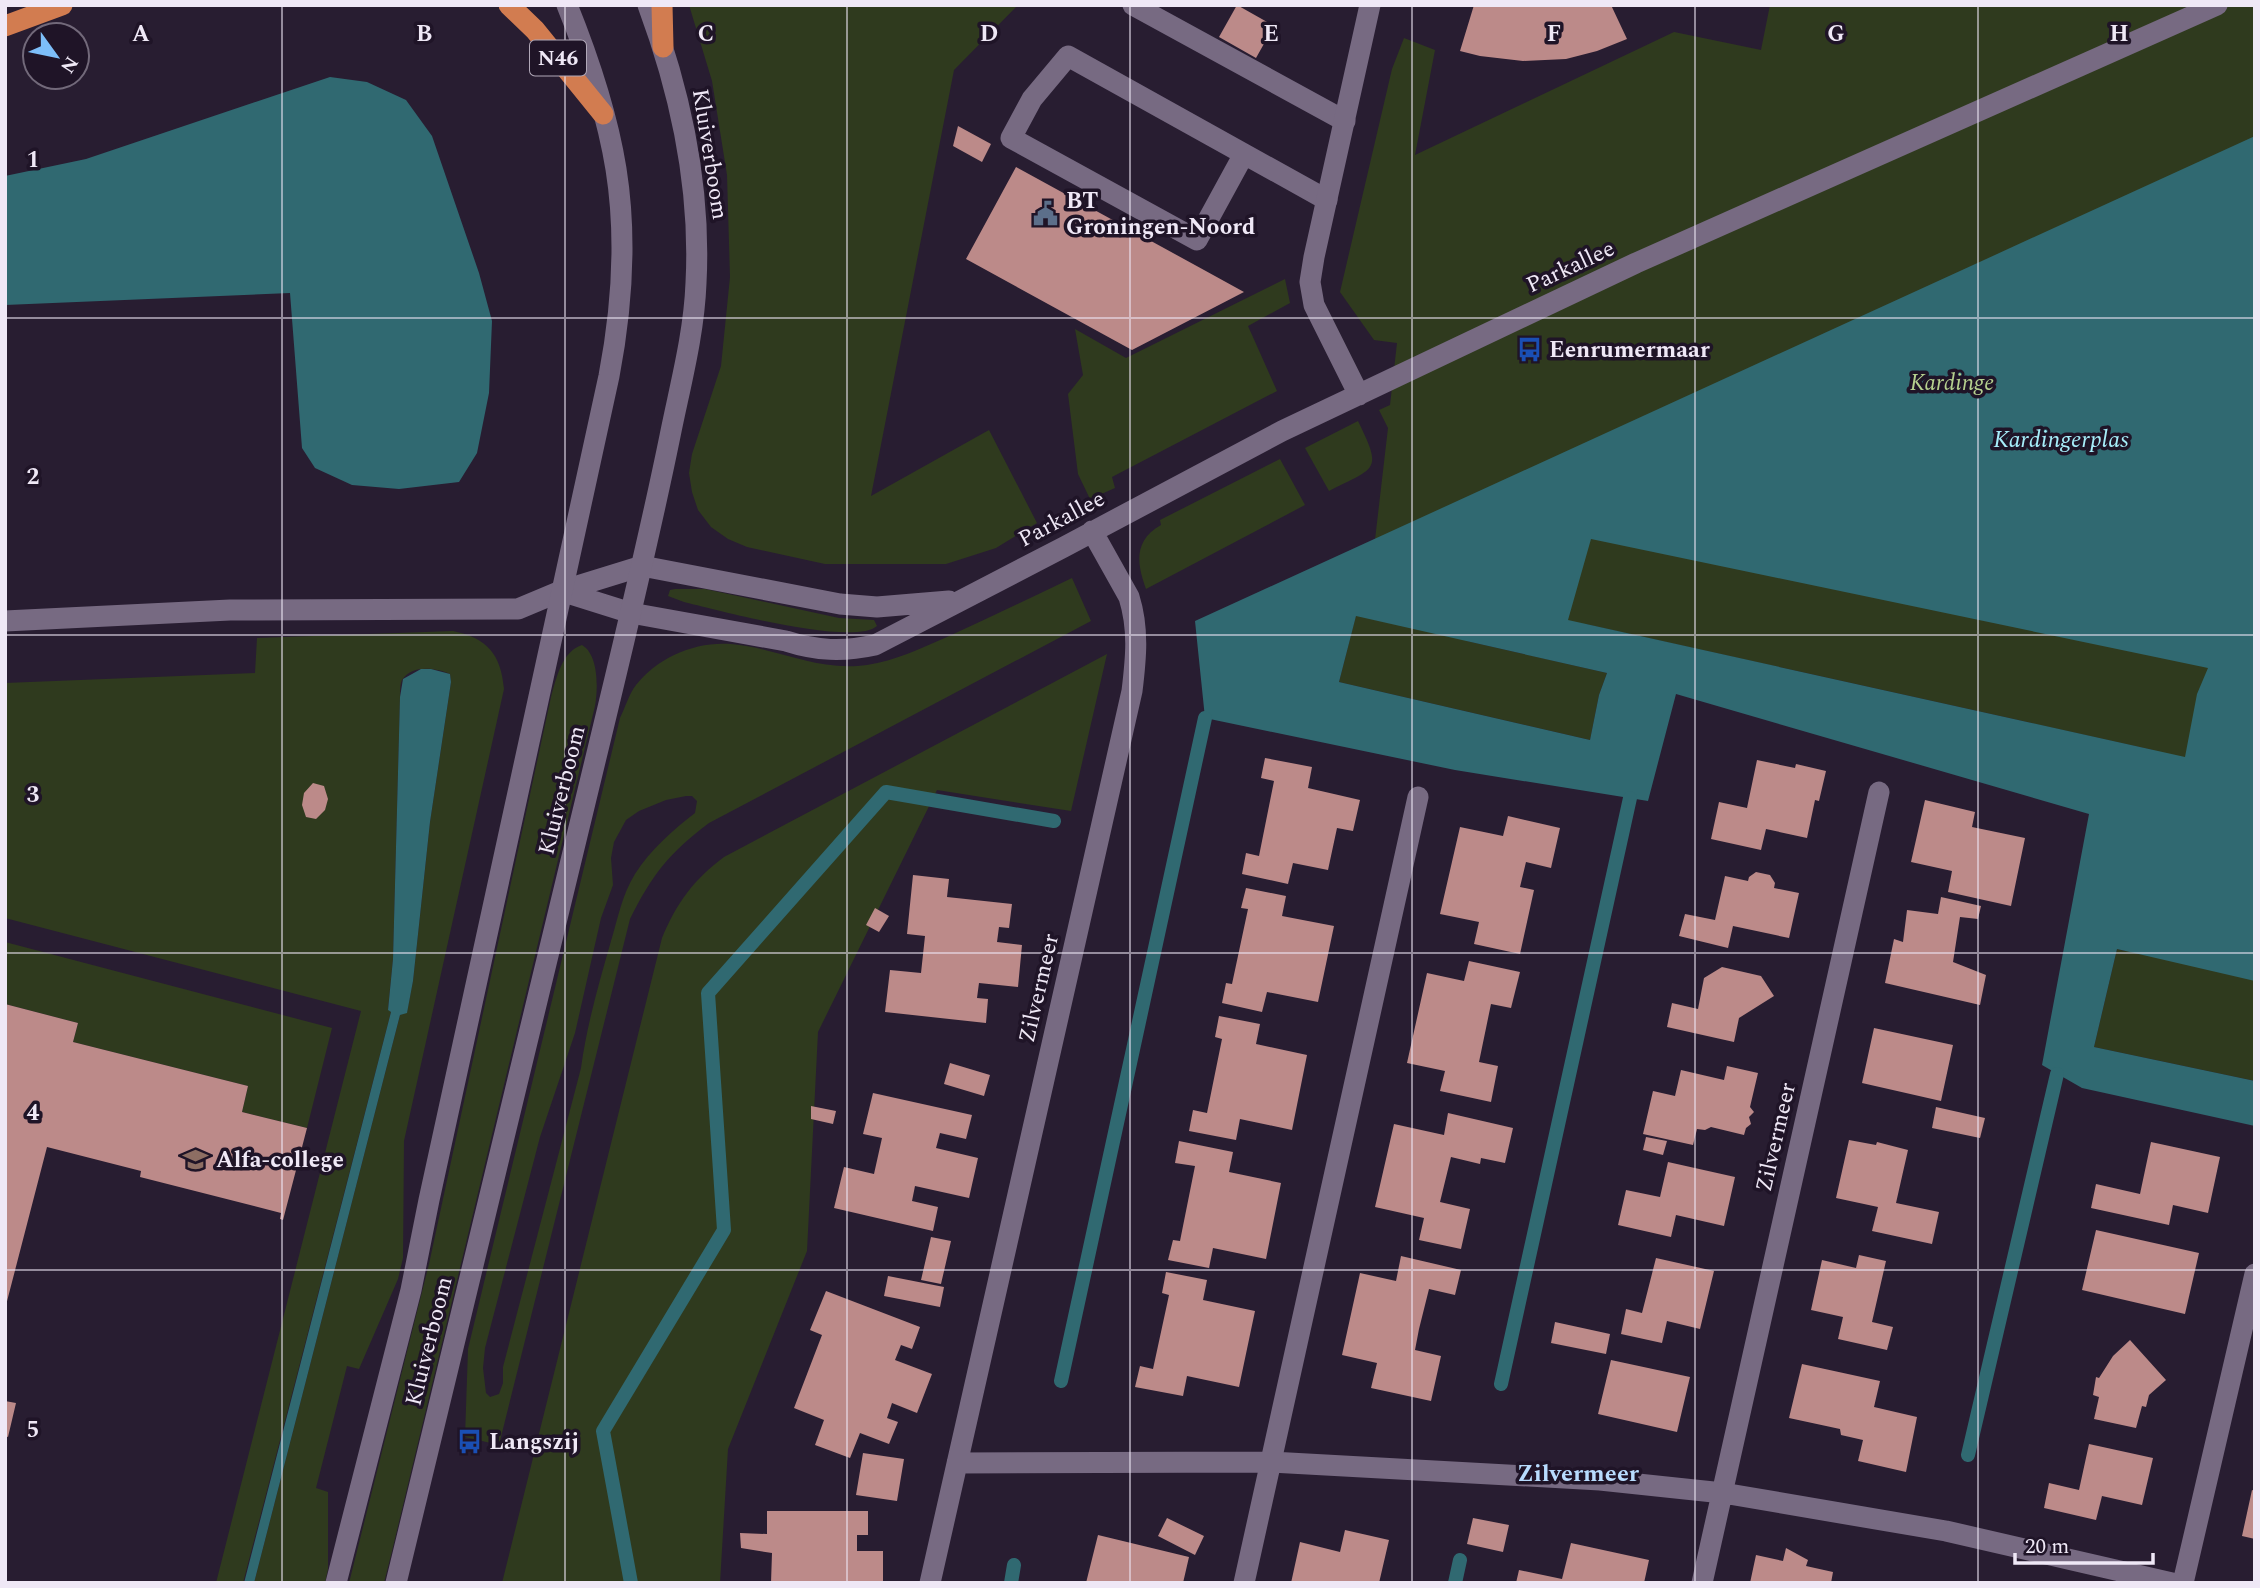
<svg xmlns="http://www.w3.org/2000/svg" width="2260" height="1588" viewBox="0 0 2260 1588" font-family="Spectral,serif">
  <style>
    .green { fill: #2f3a1e; fill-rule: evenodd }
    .water { fill: #306971; fill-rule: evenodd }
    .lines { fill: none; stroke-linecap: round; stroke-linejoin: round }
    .stream { stroke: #306971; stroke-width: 14 }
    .building { fill: #bc8a89 }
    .service { stroke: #776a82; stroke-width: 21 }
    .minor { stroke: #776a82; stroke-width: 21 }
    .secondary { stroke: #776a82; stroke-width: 21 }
    .trunk { stroke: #d27c50; stroke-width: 21 }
    .grid { fill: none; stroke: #efe8f6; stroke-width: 2; stroke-opacity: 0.55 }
    .labels { text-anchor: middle; stroke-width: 7; stroke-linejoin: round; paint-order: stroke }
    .shield { fill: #1f1427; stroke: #b1a8b8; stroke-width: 2 }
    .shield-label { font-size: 21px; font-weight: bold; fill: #efe8f6 }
    .street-label { font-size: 23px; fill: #efe8f6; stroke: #1f1427 }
    .poi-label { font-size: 23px; font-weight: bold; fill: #efe8f6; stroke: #1f1427; text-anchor: start }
    .park-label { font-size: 23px; font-style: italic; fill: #b6d08f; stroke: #1f1427 }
    .water-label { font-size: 24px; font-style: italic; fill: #a7eefa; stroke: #1f1427 }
    .neighbourhood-label { font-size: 24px; font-weight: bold; fill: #b8dcfe; stroke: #1f1427 }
    .grid-label { font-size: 23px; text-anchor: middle; font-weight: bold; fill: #efe8f6; stroke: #1f1427; stroke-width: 7; stroke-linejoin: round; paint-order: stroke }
  </style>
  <rect width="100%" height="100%" fill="#281d31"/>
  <path class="green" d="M689,5H1018L954,70L871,496L989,430L1037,523L996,548L946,564H825L747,547L728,539L711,527L698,510L692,492L689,473L692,454L721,366L730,277L727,175L712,81Z
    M1770,5H2255V1081L2094,1047L2117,949L2125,951L2153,750L1585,624L1467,641L1607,673L1599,695L1590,740L1339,682L1356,615L1366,617L1388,428L1379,410L1390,405L1397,343L1374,340L1340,292L1392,69L1404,38L1435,50L1415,155L1674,32L1761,50Z
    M1285,279L1290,303L1248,326L1277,391L1112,477L1115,488L1090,499L1078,474L1068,394L1083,375L1075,329L1126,358Z
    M1358,421C1383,472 1376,467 1329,491L1305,448Z
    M1280,459L1305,505L1146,589C1137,564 1133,541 1161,525L1160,520Z
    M1072,578L1091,621L709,823C669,853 652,875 630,919L499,1445L465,1437L468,1349L620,718C625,708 629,694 636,685C658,657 696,641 731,644C778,648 817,672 867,665C895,661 921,648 947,637C989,618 1030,598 1072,578ZM686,796H692L697,801L695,813C673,830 650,850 635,874C622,895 618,918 611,941C599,983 587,1024 581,1068L503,1367V1383L499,1394L490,1397L486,1393L483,1368L485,1348L540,1137L575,1033L601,918L613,885L611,858L614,842L626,820L639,811L666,800Z
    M675,589H705L839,618L874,620L877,626C853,647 717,610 684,602L668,596L670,590Z
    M453,631C487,638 501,654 504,689L404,1141L403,1258L398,1279L359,1369L347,1366L316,1488L328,1492V1569L325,1583H254L400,1015L407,1012L413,981L430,822L451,682L450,674C437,668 412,664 402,680C400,684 400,692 400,697L393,959L388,1009L391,1012L243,1583H216L361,1011L5,918V683L255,673L257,638Z
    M582,645C599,655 598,689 595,706L392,1551L384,1583H349L429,1264L551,697C556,679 562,651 582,645Z
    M1107,654L1071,811L937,790L818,1032L807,1251L728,1449L720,1583H502L662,938C676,904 694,879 724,857Z
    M5,942L332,1028L307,1128L242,1112L248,1086L73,1042L78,1023L5,1004Z"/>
  <path class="water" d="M330,77L367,82L406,100L432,136L479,273L492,321L489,393L477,453L459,482L399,489L352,485L315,468L302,448L290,293L5,305V176L86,159Z
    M2255,136V981L2117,949L2094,1047L2255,1081V1126L2082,1088L2042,1065L2089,814L1676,694L1648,801L1455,770L1205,718L1195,621ZM1591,539L2208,668L2197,694L2185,757L1568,620ZM1356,616L1607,673L1599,695L1590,740L1339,682Z
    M421,669H431L450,674L451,682L430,822L413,981L407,1013L400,1015L254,1583H244L391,1012L388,1010L393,959L400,697L403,679Z"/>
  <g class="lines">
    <path class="stream" d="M1061,1381L1205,718
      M1501,1384L1630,798
      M1968,1455L2057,1074
      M631,1583L603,1431L724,1230L708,993L886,792L1054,821
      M1011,1583L1014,1565
      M1455,1583L1460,1560"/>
  </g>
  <path class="building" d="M1237,5L1274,26L1256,58L1219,37Z
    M1474,5H1611L1627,39L1597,51L1566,59L1523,61L1480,56L1460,51Z
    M958,126L991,144L982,162L953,146Z
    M1016,167L1204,270L1244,292L1132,350L966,259Z
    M1265,758L1312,767L1308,788L1360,800L1353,831L1337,828L1328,870L1293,863L1288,884L1242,874L1246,853L1259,856L1274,781L1261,778Z
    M1757,760L1795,768L1796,764L1826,771L1819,801L1815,800L1807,838L1766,829L1761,850L1711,839L1719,802L1747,808Z
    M313,783L324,786L328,799L325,810L316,819L306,817L302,805L304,793Z
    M1925,800L1975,812L1972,827L2025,838L2011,906L1948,892L1952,871L1911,862Z
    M1508,816L1560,828L1551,868L1526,862L1520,887L1534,890L1520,954L1474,944L1479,922L1440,914L1460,827L1503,836Z
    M1756,872L1770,875L1775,883L1774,888L1799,893L1789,938L1733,926L1728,948L1679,936L1685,914L1715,920L1725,876L1748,881L1749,877Z
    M913,875L949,879L947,897L1012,904L1009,928L999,927L997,942L1022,945L1018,987L979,983L977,998L988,999L986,1023L885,1012L890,970L921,973L925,936L907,934Z
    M1246,888L1286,896L1282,916L1334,926L1318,1002L1267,992L1262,1012L1222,1003L1226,983L1232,984L1248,909L1241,908Z
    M1941,897L1981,906L1978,919L1960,917L1953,962L1986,975L1980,1005L1885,983L1894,939L1903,942L1907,910L1938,914Z
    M875,908L889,916L879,932L866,925Z
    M1469,961L1520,972L1511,1008L1491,1004L1479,1062L1498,1066L1491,1102L1440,1091L1445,1071L1407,1063L1427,973L1464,981Z
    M1722,967L1761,976L1774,996L1739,1018L1734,1042L1667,1027L1672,1003L1698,1009L1704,978Z
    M5,1004L78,1023L73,1042L248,1086L242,1112L307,1128L283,1220L280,1219L281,1213L140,1177L141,1171L47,1147L5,1309Z
    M1219,1016L1260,1024L1256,1044L1307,1055L1292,1130L1240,1119L1236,1140L1189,1131L1193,1110L1207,1113L1222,1039L1215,1037Z
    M1874,1028L1953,1045L1941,1101L1862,1083Z
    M950,1063L990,1075L984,1096L944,1084Z
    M1727,1066L1758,1073L1750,1107L1754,1112L1749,1117L1751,1124L1746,1128L1744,1135L1711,1127L1705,1130L1697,1129L1693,1145L1643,1134L1653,1091L1675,1096L1681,1070L1724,1080Z
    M873,1093L972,1115L966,1139L940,1133L936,1148L978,1158L969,1198L915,1186L912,1201L938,1207L933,1231L834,1208L844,1167L874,1174L882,1138L863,1134Z
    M811,1106L836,1111L833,1124L811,1119Z
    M1936,1107L1985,1118L1980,1138L1932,1128Z
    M1448,1113L1513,1128L1505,1163L1481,1158L1480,1164L1451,1157L1440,1202L1470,1209L1461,1249L1419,1240L1424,1218L1375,1207L1394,1124L1444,1135Z
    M1646,1137L1667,1141L1663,1155L1643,1150Z
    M1849,1140L1876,1145L1877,1142L1908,1150L1896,1203L1939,1212L1932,1244L1872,1231L1878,1207L1836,1198Z
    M1179,1141L1233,1152L1229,1172L1281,1183L1266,1259L1213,1248L1209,1268L1168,1260L1173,1240L1180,1241L1195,1166L1175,1163Z
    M2151,1142L2220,1157L2208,1213L2173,1205L2169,1225L2091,1208L2096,1184L2140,1194Z
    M1668,1162L1735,1177L1724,1226L1676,1215L1671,1237L1618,1225L1626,1190L1660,1197Z
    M2096,1230L2199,1253L2185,1314L2082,1290Z
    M931,1237L951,1241L941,1284L921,1280Z
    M1859,1255L1886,1261L1872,1322L1893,1327L1887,1350L1838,1339L1843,1317L1811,1310L1822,1260L1856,1268Z
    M1401,1256L1461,1270L1455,1295L1429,1289L1419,1329L1415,1350L1441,1356L1431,1401L1371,1388L1377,1363L1342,1355L1360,1273L1396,1281Z
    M1656,1258L1714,1271L1700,1329L1667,1321L1662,1343L1621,1334L1626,1309L1642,1313Z
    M1166,1272L1207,1280L1203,1300L1255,1311L1239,1387L1187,1376L1183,1396L1135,1387L1140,1366L1153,1369L1169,1295L1162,1293Z
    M888,1276L944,1287L940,1307L884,1296Z
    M826,1291L920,1327L912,1349L901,1345L895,1360L932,1374L917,1413L892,1403L887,1418L898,1422L889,1444L860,1433L850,1458L815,1445L824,1420L794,1408L822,1335L810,1330Z
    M1555,1322L1610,1334L1606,1354L1551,1343Z
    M2130,1340L2166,1380L2149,1395L2146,1407L2142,1406L2136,1428L2094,1419L2099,1397L2093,1395L2096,1377L2099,1378L2113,1356Z
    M1611,1360L1690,1377L1677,1432L1598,1414Z
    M1802,1364L1880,1381L1874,1407L1917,1417L1906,1472L1858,1461L1863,1440L1841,1435L1840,1429L1789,1418Z
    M5,1401L16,1403L8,1437L5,1436Z
    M2089,1444L2153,1458L2142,1505L2102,1496L2096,1520L2044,1508L2049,1483L2079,1490Z
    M863,1453L904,1459L897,1501L856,1495Z
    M2252,1490L2255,1491V1539L2242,1536Z
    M767,1511H868V1535H857V1551H883V1583H771L772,1553L741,1548L740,1533L767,1534Z
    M1167,1518L1204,1536L1195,1555L1158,1536Z
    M1473,1518L1509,1525L1503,1552L1467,1544Z
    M1345,1530L1389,1540L1379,1583H1291L1300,1542L1340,1552Z
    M1098,1535L1189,1557L1183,1583H1086Z
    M1571,1543L1649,1560L1644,1583H1516L1519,1570L1562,1579Z
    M1786,1548L1808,1560L1806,1566L1833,1572L1831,1583H1750L1756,1555L1783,1561Z"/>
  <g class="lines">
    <path class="service" d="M1133,5L1345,121
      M1244,154L1197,240L1011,138L1032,99L1068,56L1327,200
      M5,621L230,610L518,609L561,591"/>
    <path class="minor" d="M1359,395L1314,305L1310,282L1314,257L1370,5
      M561,591L631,613L786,641C817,651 843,652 875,645L1064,547L1282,431L1636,263L2217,5
      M561,591L642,566L840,604L877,607L949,601
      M957,1463L1271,1462L1600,1480L1723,1493L1946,1531L2172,1583
      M930,1583L1132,691C1136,658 1139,629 1129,597L1092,531
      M1244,1583L1418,797
      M1702,1583L1879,792
      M2183,1583L2255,1274"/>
    <path class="secondary" d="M336,1583L411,1290L429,1200L609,376C622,308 627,238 616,169C607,113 588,57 567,5
      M396,1583C464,1303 532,1024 599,745C624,642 649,539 670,436C680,386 694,335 696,283C701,188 681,94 648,5"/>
    <path class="trunk" d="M509,5L535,30L603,114
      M662,5L663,47
      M5,26L62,5"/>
  </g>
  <path class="grid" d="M282,5V1583M565,5V1583M847,5V1583M1130,5V1583M1412,5V1583M1695,5V1583M1978,5V1583M5,318H2255M5,635H2255M5,953H2255M5,1270H2255"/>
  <defs>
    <symbol id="civic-bare" viewBox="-9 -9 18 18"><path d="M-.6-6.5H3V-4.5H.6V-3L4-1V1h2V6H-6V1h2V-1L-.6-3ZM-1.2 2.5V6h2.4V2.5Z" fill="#5c6f8a" stroke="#1f1427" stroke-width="2.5" paint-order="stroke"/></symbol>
    <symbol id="bus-bare" viewBox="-9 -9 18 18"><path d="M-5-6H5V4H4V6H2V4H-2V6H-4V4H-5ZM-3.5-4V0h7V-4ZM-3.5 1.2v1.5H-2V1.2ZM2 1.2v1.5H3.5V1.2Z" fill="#1a4fb4" stroke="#1f1427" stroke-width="2.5" paint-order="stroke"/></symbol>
    <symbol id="university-bare" viewBox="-9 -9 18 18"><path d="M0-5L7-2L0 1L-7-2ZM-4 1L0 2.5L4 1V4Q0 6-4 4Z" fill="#8d6e63" stroke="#1f1427" stroke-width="2.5" paint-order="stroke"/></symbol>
  </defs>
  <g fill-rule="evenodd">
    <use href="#civic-bare" x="1028" y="196" width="35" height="35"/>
    <use href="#bus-bare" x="1512" y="332" width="35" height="35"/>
    <use href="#university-bare" x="178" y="1142" width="35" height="35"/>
    <use href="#bus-bare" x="452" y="1424" width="35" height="35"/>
  </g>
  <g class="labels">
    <rect class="shield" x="530" y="40.5" width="56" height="35" rx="5"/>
    <g class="shield-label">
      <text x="558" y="65">N46</text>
    </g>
    <g class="street-label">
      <text transform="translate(711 154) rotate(81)" y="8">Kluiverboom</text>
      <text transform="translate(1570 266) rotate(-25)" y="8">Parkallee</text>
      <text transform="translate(1061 518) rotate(-28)" y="8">Parkallee</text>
      <text transform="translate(561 790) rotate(-76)" y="8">Kluiverboom</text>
      <text transform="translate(1038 988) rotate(-77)" y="8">Zilvermeer</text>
      <text transform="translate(1775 1137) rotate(-77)" y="8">Zilvermeer</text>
      <text transform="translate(428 1341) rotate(-76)" y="8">Kluiverboom</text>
    </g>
    <g class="poi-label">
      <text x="1066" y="208">BT<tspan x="1066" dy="26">Groningen-Noord</tspan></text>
      <text x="1549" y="357">Eenrumermaar</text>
      <text x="216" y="1167">Alfa-college</text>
      <text x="489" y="1449">Langszij</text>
    </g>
    <g class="park-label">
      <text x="1952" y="390">Kardinge</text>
    </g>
    <g class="water-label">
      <text x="2061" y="447">Kardingerplas</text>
    </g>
    <g class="neighbourhood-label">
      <text x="1578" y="1481">Zilvermeer</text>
    </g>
  </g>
  <g class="grid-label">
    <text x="141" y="41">A</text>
    <text x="424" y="41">B</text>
    <text x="706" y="41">C</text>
    <text x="989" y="41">D</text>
    <text x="1271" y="41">E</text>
    <text x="1554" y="41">F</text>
    <text x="1836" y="41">G</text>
    <text x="2119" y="41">H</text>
    <text x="33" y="167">1</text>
    <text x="33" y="484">2</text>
    <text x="33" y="802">3</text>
    <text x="33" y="1120">4</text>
    <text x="33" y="1437">5</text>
  </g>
  <rect width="2260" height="1588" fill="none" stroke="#efe8f6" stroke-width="14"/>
  <g transform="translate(56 56) rotate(123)"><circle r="33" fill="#1f1427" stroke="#72697a" stroke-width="2"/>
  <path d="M0-5L12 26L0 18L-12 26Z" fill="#7dbef9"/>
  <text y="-10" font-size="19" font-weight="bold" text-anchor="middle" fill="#efe8f6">N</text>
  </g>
  <path d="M2015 1553v10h138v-10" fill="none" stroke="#efe8f6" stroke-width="3.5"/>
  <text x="2025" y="1553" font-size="21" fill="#efe8f6" stroke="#1f1427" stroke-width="5" paint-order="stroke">20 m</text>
</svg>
